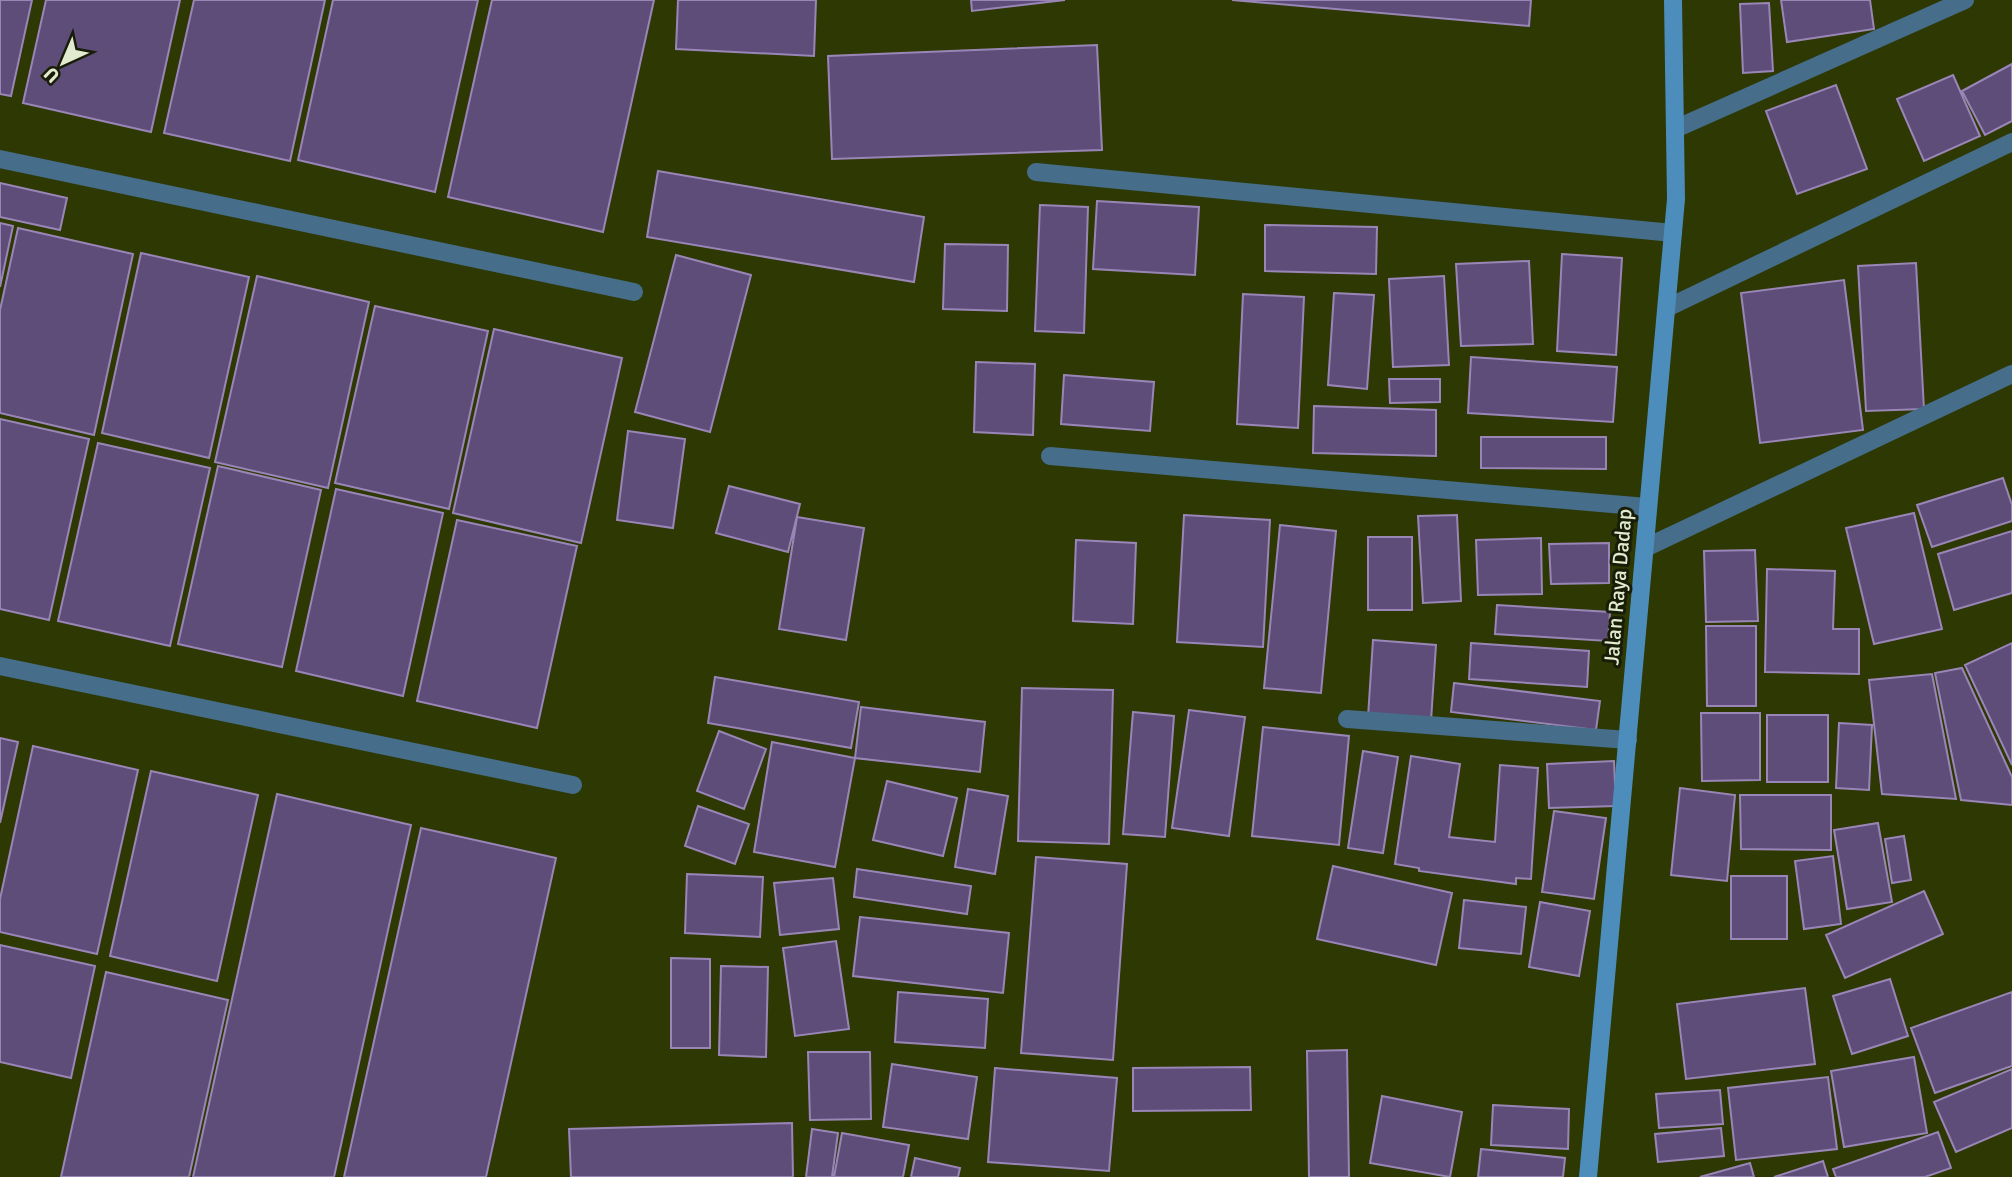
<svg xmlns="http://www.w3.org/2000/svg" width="2012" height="1177" viewBox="0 0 2012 1177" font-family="Signika,sans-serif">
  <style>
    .building { fill: #5e4c79; stroke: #9986b7; stroke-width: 2 }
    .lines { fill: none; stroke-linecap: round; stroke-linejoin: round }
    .service { stroke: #466d8a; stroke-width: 18 }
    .minor { stroke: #466d8a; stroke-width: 18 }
    .secondary { stroke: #4c8dbc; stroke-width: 18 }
    .labels { text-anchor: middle; stroke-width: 6; stroke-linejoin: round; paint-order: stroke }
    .street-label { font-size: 21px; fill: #e2eacf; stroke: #181d08 }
  </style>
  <rect width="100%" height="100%" fill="#2d3803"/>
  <path class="building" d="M0,0H32L11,96L0,94Z
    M46,0H180L151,132L23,103Z
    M194,0H325L290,161L164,133Z
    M333,0H478L435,192L298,160Z
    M492,0H654L603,232L448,197Z
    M678,0H816L814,56L676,49Z
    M971,0H1065L972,11Z
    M1232,0H1531L1529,26Z
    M1781,0H1870L1874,29L1787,42Z
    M1769,3L1773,71L1743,73L1740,4Z
    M1097,45L1102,150L832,159L828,56Z
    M2012,64V121L1985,135L1962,91Z
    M1953,75L1980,136L1924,161L1897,99Z
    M1836,85L1867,169L1797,194L1766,111Z
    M658,171L924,217L914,282L647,237Z
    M0,183L67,198L60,230L0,217Z
    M1097,201L1199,207L1195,275L1093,269Z
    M1040,205L1088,207L1084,333L1035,331Z
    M0,223L13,226L0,287Z
    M1265,225L1377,227L1376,274L1265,271Z
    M18,228L133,254L94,435L0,413V310Z
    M945,244L1008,245L1007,311L943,309Z
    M141,253L249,277L209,458L102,433Z
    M1562,254L1622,258L1616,355L1557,351Z
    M676,255L751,275L710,432L635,412Z
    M1529,261L1533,344L1461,346L1456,264Z
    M1916,263L1924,409L1866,411L1858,266Z
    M257,276L369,302L328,488L215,462Z
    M1444,276L1449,365L1393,367L1389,279Z
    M1844,280L1863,430L1760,443L1741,293Z
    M1334,293L1374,295L1367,389L1328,385Z
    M1243,294L1304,297L1298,428L1237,424Z
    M375,306L488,331L449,509L335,483Z
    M494,329L622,358L581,543L453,513Z
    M1471,357L1617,367L1613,422L1468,413Z
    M976,362L1035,364L1033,435L974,432Z
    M1064,375L1154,382L1150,431L1061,424Z
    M1389,379H1440V402L1390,403Z
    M1314,406L1436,410V456L1313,453Z
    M0,419L89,439L49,620L0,609Z
    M628,431L685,439L673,528L617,520Z
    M1481,437H1606V469L1481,468Z
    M98,443L210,468L170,646L58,621Z
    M218,466L321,490L282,667L178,644Z
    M2003,478L2012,505V521L1932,547L1917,505Z
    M729,486L800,504L788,552L716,533Z
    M336,489L443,513L403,696L296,671Z
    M1914,513L1942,629L1874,644L1846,528Z
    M1184,515L1270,520L1263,647L1177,642Z
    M1457,515L1461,601L1423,603L1418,516Z
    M797,517L864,528L846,640L779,629Z
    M457,520L577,546L537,728L417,701Z
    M1280,525L1336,531L1321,693L1264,688Z
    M2012,531V593L1954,610L1938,554Z
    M1368,537H1412V610H1368Z
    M1541,538L1542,594L1478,595L1476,540Z
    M1076,540L1136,543L1133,624L1073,621Z
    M1609,543V583L1551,584L1549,544Z
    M1755,550L1758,621L1706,622L1704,551Z
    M1767,569L1835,571L1833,629H1859V674L1765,672Z
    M1497,605L1610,612L1608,641L1495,634Z
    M1706,626H1756V706H1707Z
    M1373,640L1436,645L1431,721L1368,717Z
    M1471,643L1589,651L1587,687L1469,679Z
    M2012,643V765L1965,665Z
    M1962,668L2012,777V805L1961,800L1935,673Z
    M1932,674L1956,799L1882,794L1869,680Z
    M715,677L859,702L851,748L708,723Z
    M1454,683L1600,701L1596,730L1451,712Z
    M1022,688L1113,690L1109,844L1018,841Z
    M861,707L985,722L980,772L855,758Z
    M1189,710L1245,717L1229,836L1172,828Z
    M1133,712L1174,716L1165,837L1123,834Z
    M1701,713H1760V780L1702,781Z
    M1767,715H1828V782H1767Z
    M1839,723L1872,725L1869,790L1836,788Z
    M1263,727L1349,736L1339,845L1252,836Z
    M719,731L766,749L744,809L697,791Z
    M0,738L18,742L0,823Z
    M772,742L855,758L835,867L754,852Z
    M33,746L138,770L97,954L0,932V899Z
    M1363,751L1398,757L1383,853L1348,848Z
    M1411,756L1460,764L1449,837L1495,842L1500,765L1538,768L1531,879L1516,878V884L1419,871V868L1395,864Z
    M1614,761L1616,806L1549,808L1547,764Z
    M151,771L258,795L217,981L110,956Z
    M887,781L957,798L943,856L873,840Z
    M1680,788L1735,795L1727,881L1671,875Z
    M968,789L1008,796L995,874L955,867Z
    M277,794L411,825L334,1177H193Z
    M1740,795H1831V850L1741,849Z
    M698,806L749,824L735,864L685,846Z
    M1554,811L1606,818L1594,899L1542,892Z
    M1878,823L1892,902L1847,909L1834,830Z
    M421,828L556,858L486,1177H344Z
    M1904,836L1911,880L1892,883L1885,839Z
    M1833,856L1841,924L1804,929L1795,861Z
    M1036,857L1127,864L1113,1060L1021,1053Z
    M1333,866L1452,893L1436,965L1317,939Z
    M857,869L971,886L967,914L854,897Z
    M687,874L763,877L760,937L685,933Z
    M1731,876H1787V939H1731Z
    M833,878L839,929L780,935L774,883Z
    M1924,891L1943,934L1845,978L1826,935Z
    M1464,900L1526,907L1521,954L1459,948Z
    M1540,902L1590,911L1579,976L1529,967Z
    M860,917L1009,933L1003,993L853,976Z
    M836,941L849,1029L795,1036L783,948Z
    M0,945L95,966L71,1078L0,1062Z
    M671,958L710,959V1048H671Z
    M721,966L768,967L766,1057L719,1055Z
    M106,972L228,1000L189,1177H61Z
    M1890,979L1908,1036L1852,1054L1833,996Z
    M1805,988L1815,1064L1686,1079L1677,1004Z
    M898,992L988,999L985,1048L895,1042Z
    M2012,992V1066L1935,1093L1911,1028Z
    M1347,1050L1349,1177H1309L1307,1051Z
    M808,1052H870L871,1119L810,1120Z
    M1914,1057L1927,1133L1844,1147L1831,1071Z
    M892,1064L977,1077L968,1139L883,1127Z
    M1250,1067L1251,1110L1133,1111V1068Z
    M995,1068L1117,1078L1109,1171L988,1162Z
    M2012,1069V1128L1956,1152L1934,1102Z
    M1828,1077L1837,1149L1736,1160L1728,1088Z
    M1720,1090L1723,1124L1659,1128L1656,1094Z
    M1382,1096L1462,1112L1450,1177L1370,1163Z
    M1493,1105L1569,1109L1568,1149L1491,1145Z
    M792,1123L793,1177H571L569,1129Z
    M1721,1128L1724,1156L1658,1162L1655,1134Z
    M812,1129L838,1133L832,1177H806Z
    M1938,1132L1951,1168L1925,1177H1836L1833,1169Z
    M842,1133L909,1145L903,1177H834Z
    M1481,1149L1565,1158L1563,1177H1478Z
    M915,1158L960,1168L958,1177H911Z
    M1823,1161L1828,1177H1774Z
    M1750,1163L1754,1177H1700Z"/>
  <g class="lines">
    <path class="service" d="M0,159L634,292
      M0,666L573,785"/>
    <path class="minor" d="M1675,129L1965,0
      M1036,172L1673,233
      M1667,308L2012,142
      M1050,456L1647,507
      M1645,548L2012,374
      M1347,719L1628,740"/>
    <path class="secondary" d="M1588,1177L1676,199L1673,0"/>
  </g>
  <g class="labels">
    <g class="street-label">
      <text transform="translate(1618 587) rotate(-85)" y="7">Jalan Raya Dadap</text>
    </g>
  </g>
  <g transform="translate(63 63) rotate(224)" stroke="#181d08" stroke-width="5" paint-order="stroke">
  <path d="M0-5L12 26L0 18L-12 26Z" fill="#e2eacf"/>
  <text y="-10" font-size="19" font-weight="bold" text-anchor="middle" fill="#e2eacf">U</text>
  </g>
</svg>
